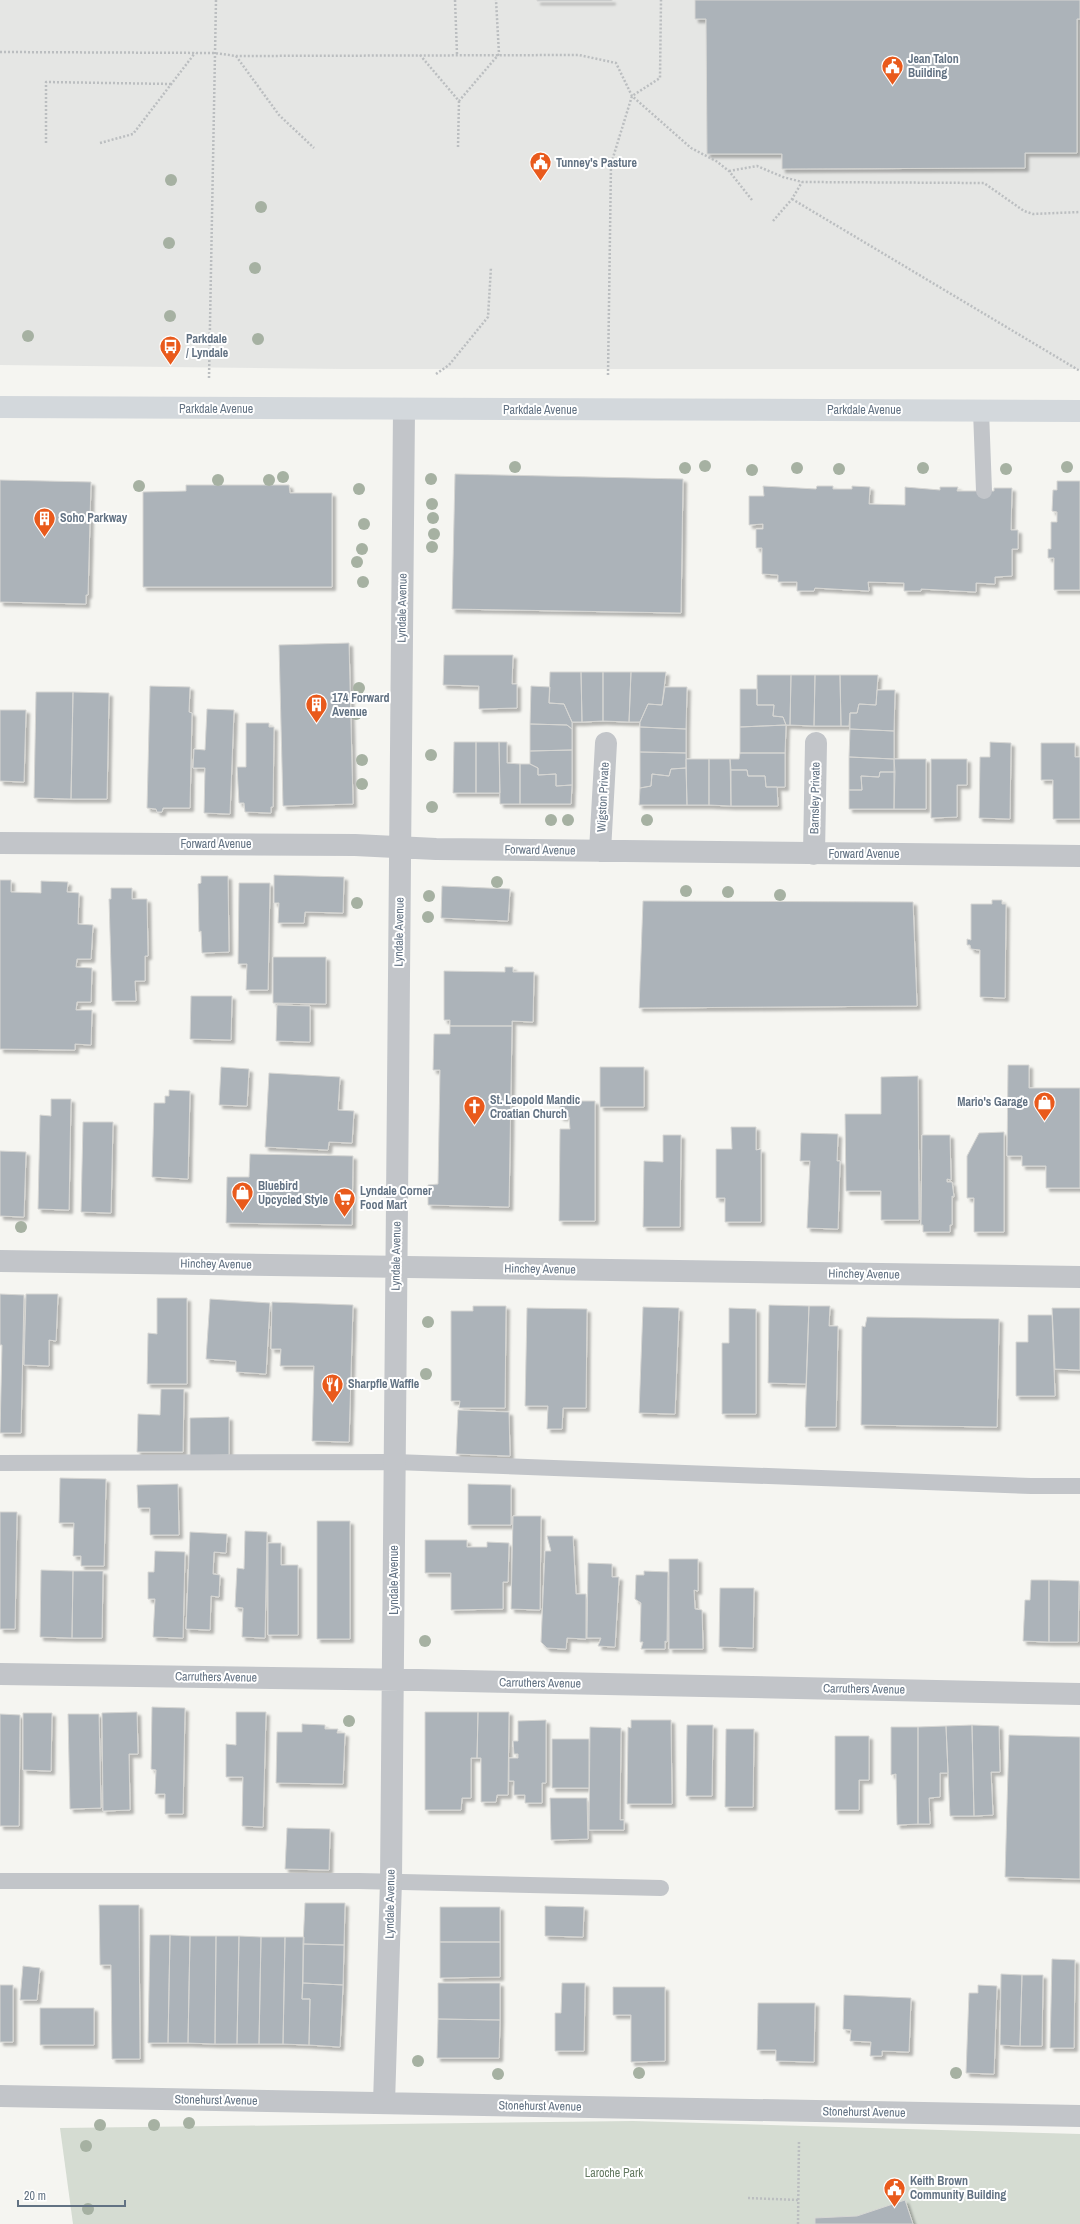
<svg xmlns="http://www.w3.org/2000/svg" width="1080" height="2224" viewBox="0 0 1080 2224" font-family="'Archivo Narrow',sans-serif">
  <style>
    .built { fill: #e5e6e4 }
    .green { fill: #d5dcd2 }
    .building { fill: #acb3b9; stroke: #d6d6d3; filter: url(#shadow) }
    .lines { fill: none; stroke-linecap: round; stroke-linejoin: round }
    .path { stroke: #bbbec0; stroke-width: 2.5; stroke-dasharray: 2 2; stroke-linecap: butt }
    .lane { stroke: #c2c5c9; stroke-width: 16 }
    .street { stroke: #c2c5c9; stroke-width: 22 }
    .secondary { stroke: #d3d8dc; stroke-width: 22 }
    .tree { fill: #a6b1a2 }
    .labels { text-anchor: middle; stroke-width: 4; stroke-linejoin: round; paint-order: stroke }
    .poi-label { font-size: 12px; font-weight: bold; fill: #627283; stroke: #fff; text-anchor: start }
    .street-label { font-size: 12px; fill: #627283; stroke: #fff }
    .park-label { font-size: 12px; fill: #657a62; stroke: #fff }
  </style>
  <defs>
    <filter id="shadow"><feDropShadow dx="3.5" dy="3.5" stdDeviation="1" flood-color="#0004"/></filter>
  </defs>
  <rect width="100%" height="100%" fill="#f5f5f1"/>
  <path class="built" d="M0,0H1080V369H343L0,365Z"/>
  <path class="green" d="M633,2121L1080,2134V2224H73L60,2128Z"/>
  <path class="building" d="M612,0V1H537V0Z
    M695,0H1080V19H1077V153H1025V168L782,169V154H707L706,19H695Z
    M455,474L683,479L681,613L452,609Z
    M0,480L91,482L88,595H86V604L0,602Z
    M1057,481H1080V590H1054V558H1048V549H1051V522H1057V512L1052,511L1053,490H1057Z
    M186,485H289L290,493H332V587H143V492L186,491Z
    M763,486L816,489L817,486H833V489H852V486L870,487L869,504L905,505V487L940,490V487H958L957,491H994V488H1012L1011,530H1018V549H1012V576L995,577V584L976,583V592L921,589V591H904V583L868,582L869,591L815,588L814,591H797V582H778V575L762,574V548H756V529H763V524L749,525V496H764Z
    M349,643L353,804L283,806L279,645Z
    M444,655H513L512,684H517V708L479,709V686L443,685Z
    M550,672H581L582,722H572L564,704L549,703Z
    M581,672H603V721L582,722Z
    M603,672H631L629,722L603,721Z
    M631,672H666L662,705L648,704L640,722H629Z
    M757,675H791L790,725H786L783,717L773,716L774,705H757Z
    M791,675H815L814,726L790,725Z
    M815,675H840L841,726H814Z
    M840,675H878L876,705L859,704L857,713H850L849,726H841Z
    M150,686L190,687L189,712L192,713L190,808H163L162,812H157L156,809L147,808Z
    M531,686L550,687L549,703L564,704L572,722V729L567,725L530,724Z
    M665,687H687L686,729L640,727V722L648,704L662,705Z
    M740,689H757V705H774L773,716L783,717L786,725L740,727Z
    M877,690H895L894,731L850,729V713H857L859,704L876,705Z
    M36,692H73L71,799L34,798Z
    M73,692L109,693L107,799H71Z
    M207,709L234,710L230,814L204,813L205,768H193L194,749L205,750Z
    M0,710H26L24,782L0,781Z
    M246,723H269V727H274L273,807H271V813L245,812L244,803H239L237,767H246Z
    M530,724L567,725L572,729V750L530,751Z
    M786,725L785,753H740V727Z
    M640,727L686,729V753L640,752Z
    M850,729L894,731V759L849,757Z
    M454,742H476V793H453Z
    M476,742H499L500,793H476Z
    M499,742H507V763L520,764V804H500Z
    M990,742L1011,743L1010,819L979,818L980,757H990Z
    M1041,743H1075V757H1080V819H1053V780H1041Z
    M572,750V785L556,786V774L538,775V768L530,764V751Z
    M640,752L686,753V768L671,769L669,776L652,774L651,786L640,788Z
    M740,753H785V787H766L765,776H748L747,770H731L730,759H739Z
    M849,757L894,759L895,772H880L879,777L861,776L862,790H849Z
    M686,759H709V805H687Z
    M709,759H730L731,806L709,805Z
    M894,759H926V809H894Z
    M931,759H967V785H957V817L931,818Z
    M520,764H530L538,768V775L556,774V786L572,785L571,804H520Z
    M686,768L687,805H639L640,788L651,786L652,774L669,776L671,769Z
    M731,770H747L748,776H765L766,787H777L778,806H731Z
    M880,772H895L894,809H849V790H862L861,776L879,777Z
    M274,875L344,877L343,913L305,912L304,923H278L279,903H274Z
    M201,876H228L229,952L202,953L201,931L199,932L198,884L201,883Z
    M0,880H11V892L41,893V881L68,882L67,892L79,893L78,924L93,925L91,959H77L76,967L92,968L91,1002H77L76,1010H92L91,1045L75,1044V1050L0,1049Z
    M239,883H270L268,990H246L247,964H238Z
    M442,886L510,889L508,921L441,918Z
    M111,888H132V899H147L148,956H145V981H135L136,1001H112L109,899H111Z
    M992,900H1002V904H1006L1005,998L980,997V950L971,949L970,945H967V939L971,940V904H992Z
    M643,901L913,902L917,1006L639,1008Z
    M273,957H326V1004L273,1003Z
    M505,967H513V972H534L533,1022L512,1021V1026H450V1020H444V971L505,972Z
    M191,996H232L231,1040L190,1039Z
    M277,1005L310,1006V1042L276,1041Z
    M450,1026H512L509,1207L428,1205V1185L438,1184L440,1070H433L434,1034H450Z
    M1008,1065H1029V1088H1080V1188H1046V1166H1022V1156H1007Z
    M221,1067L249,1069L247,1106L219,1105Z
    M600,1067H644V1107H600Z
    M269,1073L340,1077L338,1110L354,1111L352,1143L329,1142L328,1150L265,1147Z
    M918,1076L919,1220H881V1191H846L845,1114H881V1077Z
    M169,1090L190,1091L188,1179L152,1177L154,1103H165V1096H169Z
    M51,1099H71L69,1210L38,1209L40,1115L51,1116Z
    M560,1101H595V1221H559L560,1129H570L569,1117H560Z
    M83,1122H113L111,1213L81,1212Z
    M731,1127H756V1150L761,1149V1222H725V1198H716V1149H732Z
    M1004,1132V1232H974V1198H967V1156L979,1133Z
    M801,1133L838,1134L837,1161H840L838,1229L807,1228L810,1161H800Z
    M663,1135H681L680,1227H643L644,1161L663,1162Z
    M922,1135H950L951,1180L947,1179V1182H952L954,1197L952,1196V1225H950V1232H923V1225H921Z
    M0,1151L26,1152L24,1217L0,1216Z
    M250,1154L353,1156L352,1225L226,1223L227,1177H249Z
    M0,1294L24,1295L21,1433H0L2,1345H0Z
    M26,1294H58L56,1341L49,1340V1366L24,1365Z
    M157,1298H187V1384H147L148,1333L157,1334Z
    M210,1299L270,1303L266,1374L236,1372V1361L206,1359Z
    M272,1302L353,1305L349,1442L312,1441L314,1366H280L281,1349H271Z
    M769,1305L809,1306L806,1384L768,1383Z
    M473,1306H506L505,1408H459L460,1401H451V1311H473Z
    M809,1306H830L829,1326H838L836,1427H805Z
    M643,1307L679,1308L675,1414L639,1413Z
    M527,1308L587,1309L586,1408H563L562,1429H547L548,1406H525Z
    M729,1308L756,1309V1414H722V1343H729Z
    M1052,1308H1080V1370L1055,1369Z
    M1028,1315H1052L1055,1396H1016V1342H1028Z
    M867,1317L999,1319L997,1427L861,1425L862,1326L865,1327Z
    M161,1389H184L183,1452H137L138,1414L160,1415Z
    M458,1410L509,1412L510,1456L456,1454Z
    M229,1417V1455L190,1456V1418Z
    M60,1478L106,1479L104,1566H81V1556H73L74,1523H59Z
    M178,1484L179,1535H150V1508H138L137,1485Z
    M468,1484L511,1485V1525H468Z
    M0,1512H17L15,1629H0Z
    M513,1516H541L540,1610L511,1609Z
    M317,1521H350V1639H317Z
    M245,1531L267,1532L265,1638L242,1637L243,1608L235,1607L237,1568L244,1569Z
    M190,1532L227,1534L226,1553L214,1552L213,1574L220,1575L219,1597L211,1596L210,1630L186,1629Z
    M547,1536H573L576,1594H586V1639L567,1638L566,1649L547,1648L541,1642L545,1551H551Z
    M425,1540H467V1547H487V1542L509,1543L508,1582H503V1609L451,1610V1573H425Z
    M268,1543H281V1565H298V1635H268Z
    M155,1551L185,1552L183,1638L153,1637L155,1599H148V1572H154Z
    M669,1559H698V1591L694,1590L695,1609L702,1610L703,1649H669Z
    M588,1563L612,1564V1577H619L615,1647L598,1646L601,1638H587Z
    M41,1570L73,1571L72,1638L40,1637Z
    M73,1571H103L102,1638H72Z
    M644,1571L668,1572L667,1642L665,1641V1649H641L643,1642H640L641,1603L635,1599L636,1575H644Z
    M1031,1580H1049V1642L1023,1641L1025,1600H1030Z
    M1049,1580L1079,1581L1078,1642H1049Z
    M720,1588H754L753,1648L719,1647Z
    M152,1707L185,1708L183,1814H165V1794H155L156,1770L151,1769Z
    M137,1712L138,1754H129L130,1810L103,1811L102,1713Z
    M236,1712H266L263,1827L242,1826L243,1777H226V1744L236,1745Z
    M425,1712H478L477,1758H471V1798H462L461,1810H425Z
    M478,1712H509L508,1795H497L496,1802H481V1758H477Z
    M23,1713H52L51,1771L23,1770Z
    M0,1714L20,1715L19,1826H0Z
    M68,1714H99L101,1808L70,1809Z
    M546,1720V1783H542V1803H525V1795H514V1781H509V1758H518V1754H514L513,1741H518V1721Z
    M631,1720H671L672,1804H627L628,1727L631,1728Z
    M302,1724L325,1725V1729H338L337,1733H345L343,1784L276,1783L277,1732H302Z
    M687,1725H713L712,1796H686Z
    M972,1725L999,1726L1000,1772H991L993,1815L974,1816Z
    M972,1725L974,1816H950L946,1726Z
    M946,1726L948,1773H940V1797L929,1798L930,1824H918V1727Z
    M590,1727L621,1728L620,1820H624V1830H589Z
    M891,1727H918V1824L897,1825L896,1774L891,1775Z
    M726,1729H754L753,1807H725Z
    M1009,1735L1080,1737V1879L1005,1877Z
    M835,1736H869V1780H859V1810H835Z
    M552,1739H589V1788H552Z
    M550,1798H587L588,1839L551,1840Z
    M287,1828L330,1829L329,1870L285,1869Z
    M305,1903H345L344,1945L303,1944Z
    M99,1905H139L140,2059H112L111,1965H100Z
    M545,1906L584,1907L583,1937L545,1936Z
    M440,1907H500V1942H440Z
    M150,1935H170L168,2043H148Z
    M170,1935L190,1936L188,2043H168Z
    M190,1936H216L215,2044L188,2043Z
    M216,1936H239L237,2044H215Z
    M239,1936L261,1937L259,2044H237Z
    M261,1937H285L283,2044H259Z
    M285,1937H304L302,1999H310L309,2045L283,2044Z
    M440,1942H500V1977L440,1978Z
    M303,1944L344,1945L343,1985L303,1983Z
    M1052,1959L1075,1960L1074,2048H1050Z
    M23,1966L40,1968L37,2000H20Z
    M1001,1974L1022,1975L1020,2046L1000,2045Z
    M1022,1975H1043L1042,2046H1020Z
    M303,1983L343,1985L340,2047L309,2045L310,1999H302Z
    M438,1983H500V2020L438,2019Z
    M562,1983H585L584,2051H555V2013H561Z
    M0,1985H13V2042H0Z
    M978,1985L997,1986L994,2074L966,2073L969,1993H978Z
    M613,1987H665V2061L631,2062V2015H613Z
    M844,1995L911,1998L909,2052L882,2051V2056H870L871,2042L850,2041L851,2030L843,2029Z
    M758,2003H815L814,2062L776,2061V2050H757Z
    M40,2008H94V2045H40Z
    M438,2019L500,2020L499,2058H437Z
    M905,2200L913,2224H815V2218L857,2216Z"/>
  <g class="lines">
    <path class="path" d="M455,0L457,54
      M0,52L215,53L236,56L579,55L616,63L632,96L691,148L716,161L729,171L752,200
      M420,55L459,101L499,54L496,0
      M236,56L279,115L314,148
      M46,143V82L171,84
      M100,143L133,134L195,53
      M458,147L459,101
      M729,171L757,166L783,177L802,182L984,183L1024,211L1033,214L1080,212
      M792,199L1080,371
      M773,221L792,199L802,182
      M436,374L449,365L488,317L491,267
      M608,375L611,164L632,96L660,78L661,0
      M209,378L216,0
      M748,2198L798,2200
      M798,2224L799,2141"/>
    <path class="lane" d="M981,411L984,491
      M0,1463L395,1462L1031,1486H1080
      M0,1881H359L661,1888"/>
    <path class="street" d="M0,843L355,845L436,849L1080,856
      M600,851L606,743
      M814,854L816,743
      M0,1261L1080,1277
      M0,1674L418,1680L1080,1694
      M0,2096L1080,2116
      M384,2103L391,1881L404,410"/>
    <path class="secondary" d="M0,407L1080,411"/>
  </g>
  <g class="tree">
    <circle cx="171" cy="180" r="6"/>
    <circle cx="261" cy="207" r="6"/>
    <circle cx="169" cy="243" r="6"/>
    <circle cx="255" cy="268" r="6"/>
    <circle cx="170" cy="316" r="6"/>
    <circle cx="28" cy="336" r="6"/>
    <circle cx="258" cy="339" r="6"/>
    <circle cx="705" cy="466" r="6"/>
    <circle cx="515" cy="467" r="6"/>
    <circle cx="1067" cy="467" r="6"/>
    <circle cx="685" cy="468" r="6"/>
    <circle cx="797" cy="468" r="6"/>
    <circle cx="923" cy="468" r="6"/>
    <circle cx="839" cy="469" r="6"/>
    <circle cx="1006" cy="469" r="6"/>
    <circle cx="752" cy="470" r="6"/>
    <circle cx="283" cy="477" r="6"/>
    <circle cx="431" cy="479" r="6"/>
    <circle cx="218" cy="480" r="6"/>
    <circle cx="269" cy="480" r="6"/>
    <circle cx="139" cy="486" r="6"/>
    <circle cx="359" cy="489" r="6"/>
    <circle cx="432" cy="504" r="6"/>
    <circle cx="433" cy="518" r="6"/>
    <circle cx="364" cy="524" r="6"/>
    <circle cx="434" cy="534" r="6"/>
    <circle cx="432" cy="547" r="6"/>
    <circle cx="362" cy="549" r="6"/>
    <circle cx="357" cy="562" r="6"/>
    <circle cx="363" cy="582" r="6"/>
    <circle cx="359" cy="688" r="6"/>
    <circle cx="356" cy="714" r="6"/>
    <circle cx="431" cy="755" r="6"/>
    <circle cx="362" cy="760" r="6"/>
    <circle cx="362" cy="784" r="6"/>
    <circle cx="432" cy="807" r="6"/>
    <circle cx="551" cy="820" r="6"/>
    <circle cx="568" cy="820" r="6"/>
    <circle cx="647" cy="820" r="6"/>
    <circle cx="497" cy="882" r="6"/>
    <circle cx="686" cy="891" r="6"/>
    <circle cx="728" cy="892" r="6"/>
    <circle cx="780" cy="895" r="6"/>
    <circle cx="429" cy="896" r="6"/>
    <circle cx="357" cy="903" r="6"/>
    <circle cx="428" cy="917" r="6"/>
    <circle cx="21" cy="1227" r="6"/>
    <circle cx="428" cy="1322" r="6"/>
    <circle cx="426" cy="1374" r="6"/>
    <circle cx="425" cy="1641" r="6"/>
    <circle cx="349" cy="1721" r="6"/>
    <circle cx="418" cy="2061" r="6"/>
    <circle cx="639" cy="2073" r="6"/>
    <circle cx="956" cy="2073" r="6"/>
    <circle cx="498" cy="2074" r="6"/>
    <circle cx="189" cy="2123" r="6"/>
    <circle cx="100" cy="2125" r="6"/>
    <circle cx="154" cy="2125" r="6"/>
    <circle cx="86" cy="2146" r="6"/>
    <circle cx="88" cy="2209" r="6"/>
  </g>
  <defs>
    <symbol id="civic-pin" viewBox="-11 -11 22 30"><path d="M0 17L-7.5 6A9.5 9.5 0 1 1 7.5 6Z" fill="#e95a1c" stroke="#fff"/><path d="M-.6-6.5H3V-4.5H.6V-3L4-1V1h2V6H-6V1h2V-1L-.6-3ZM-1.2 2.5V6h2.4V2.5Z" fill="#fff"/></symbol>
    <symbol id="bus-pin" viewBox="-11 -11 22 30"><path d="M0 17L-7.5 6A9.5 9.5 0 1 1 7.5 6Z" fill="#e95a1c" stroke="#fff"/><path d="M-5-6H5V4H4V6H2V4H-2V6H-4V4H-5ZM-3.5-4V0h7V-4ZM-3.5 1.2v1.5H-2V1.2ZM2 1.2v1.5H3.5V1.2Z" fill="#fff"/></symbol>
    <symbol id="building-pin" viewBox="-11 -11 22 30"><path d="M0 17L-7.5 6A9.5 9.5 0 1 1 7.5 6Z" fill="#e95a1c" stroke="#fff"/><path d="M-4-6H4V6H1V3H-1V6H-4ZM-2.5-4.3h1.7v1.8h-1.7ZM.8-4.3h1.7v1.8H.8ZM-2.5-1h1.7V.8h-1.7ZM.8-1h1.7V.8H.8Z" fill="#fff"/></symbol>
    <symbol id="shop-pin" viewBox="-11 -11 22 30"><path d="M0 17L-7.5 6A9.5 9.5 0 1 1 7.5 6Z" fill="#e95a1c" stroke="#fff"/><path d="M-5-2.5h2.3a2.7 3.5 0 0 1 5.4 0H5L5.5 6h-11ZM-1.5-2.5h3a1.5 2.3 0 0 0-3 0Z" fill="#fff"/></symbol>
    <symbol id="church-pin" viewBox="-11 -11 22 30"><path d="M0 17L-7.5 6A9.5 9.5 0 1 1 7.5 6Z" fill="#e95a1c" stroke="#fff"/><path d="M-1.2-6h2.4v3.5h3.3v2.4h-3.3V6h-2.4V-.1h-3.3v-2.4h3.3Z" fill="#fff"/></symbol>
    <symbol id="supermarket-pin" viewBox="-11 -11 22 30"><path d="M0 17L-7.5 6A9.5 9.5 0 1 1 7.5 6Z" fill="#e95a1c" stroke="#fff"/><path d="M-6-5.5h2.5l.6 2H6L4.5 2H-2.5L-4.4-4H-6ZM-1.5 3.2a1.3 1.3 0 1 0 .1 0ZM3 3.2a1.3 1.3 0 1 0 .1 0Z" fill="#fff"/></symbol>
    <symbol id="restaurant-pin" viewBox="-11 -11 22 30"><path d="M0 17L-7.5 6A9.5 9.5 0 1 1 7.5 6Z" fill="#e95a1c" stroke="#fff"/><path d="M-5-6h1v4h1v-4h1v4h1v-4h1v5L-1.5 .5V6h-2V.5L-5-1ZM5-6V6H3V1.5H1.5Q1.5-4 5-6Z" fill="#fff"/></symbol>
  </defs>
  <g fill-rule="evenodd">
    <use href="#civic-pin" x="880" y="54" width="25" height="34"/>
    <use href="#civic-pin" x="528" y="150" width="25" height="34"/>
    <use href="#bus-pin" x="158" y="334" width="25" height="34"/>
    <use href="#building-pin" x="32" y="506" width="25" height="34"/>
    <use href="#building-pin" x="304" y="692" width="25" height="34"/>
    <use href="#shop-pin" x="1032" y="1090" width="25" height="34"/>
    <use href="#church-pin" x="462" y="1094" width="25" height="34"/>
    <use href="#shop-pin" x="230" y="1180" width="25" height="34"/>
    <use href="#supermarket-pin" x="332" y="1186" width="25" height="34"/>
    <use href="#restaurant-pin" x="320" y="1372" width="25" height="34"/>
    <use href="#civic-pin" x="882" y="2176" width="25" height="34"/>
  </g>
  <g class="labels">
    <g class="poi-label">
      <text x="908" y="63">Jean Talon<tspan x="908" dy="14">Building</tspan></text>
      <text x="556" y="167">Tunney's Pasture</text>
      <text x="186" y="343">Parkdale<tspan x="186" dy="14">/ Lyndale</tspan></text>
      <text x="60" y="522">Soho Parkway</text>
      <text x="332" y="702">174 Forward<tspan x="332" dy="14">Avenue</tspan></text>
      <text x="490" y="1104">St. Leopold Mandic<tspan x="490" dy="14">Croatian Church</tspan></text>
      <text x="1028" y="1106" text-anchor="end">Mario's Garage</text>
      <text x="258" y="1190">Bluebird<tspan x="258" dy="14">Upcycled Style</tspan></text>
      <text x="360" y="1195">Lyndale Corner<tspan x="360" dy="14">Food Mart</tspan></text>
      <text x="348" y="1388">Sharpfle Waffle</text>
      <text x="910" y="2185">Keith Brown<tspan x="910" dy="14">Community Building</tspan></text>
    </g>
    <g class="street-label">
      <text x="216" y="413">Parkdale Avenue</text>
      <text x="540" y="414">Parkdale Avenue</text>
      <text x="864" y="414">Parkdale Avenue</text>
      <text transform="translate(402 608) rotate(-89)" y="4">Lyndale Avenue</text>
      <text transform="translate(603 797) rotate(-87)" y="4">Wigston Private</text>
      <text transform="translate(815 798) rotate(-89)" y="4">Barnsley Private</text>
      <text x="216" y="848">Forward Avenue</text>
      <text transform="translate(540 850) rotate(1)" y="4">Forward Avenue</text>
      <text x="864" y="858">Forward Avenue</text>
      <text transform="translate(399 932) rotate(-89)" y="4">Lyndale Avenue</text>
      <text transform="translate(396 1256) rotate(-89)" y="4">Lyndale Avenue</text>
      <text transform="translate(216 1264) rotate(1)" y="4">Hinchey Avenue</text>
      <text transform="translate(540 1269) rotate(1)" y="4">Hinchey Avenue</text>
      <text transform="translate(864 1274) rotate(1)" y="4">Hinchey Avenue</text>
      <text transform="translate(394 1580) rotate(-90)" y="4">Lyndale Avenue</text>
      <text transform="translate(216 1677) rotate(1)" y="4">Carruthers Avenue</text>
      <text transform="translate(540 1683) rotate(1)" y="4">Carruthers Avenue</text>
      <text transform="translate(864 1689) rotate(1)" y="4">Carruthers Avenue</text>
      <text transform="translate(390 1904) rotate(-89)" y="4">Lyndale Avenue</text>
      <text transform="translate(216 2100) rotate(1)" y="4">Stonehurst Avenue</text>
      <text transform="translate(540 2106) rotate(1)" y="4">Stonehurst Avenue</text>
      <text transform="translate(864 2112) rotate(1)" y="4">Stonehurst Avenue</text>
    </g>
    <g class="park-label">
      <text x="614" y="2177">Laroche Park</text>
    </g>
  </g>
  <path d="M18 2200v6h107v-6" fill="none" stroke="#627283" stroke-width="2"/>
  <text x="24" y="2200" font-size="12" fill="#627283" stroke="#ffffff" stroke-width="3" paint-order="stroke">20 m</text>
</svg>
